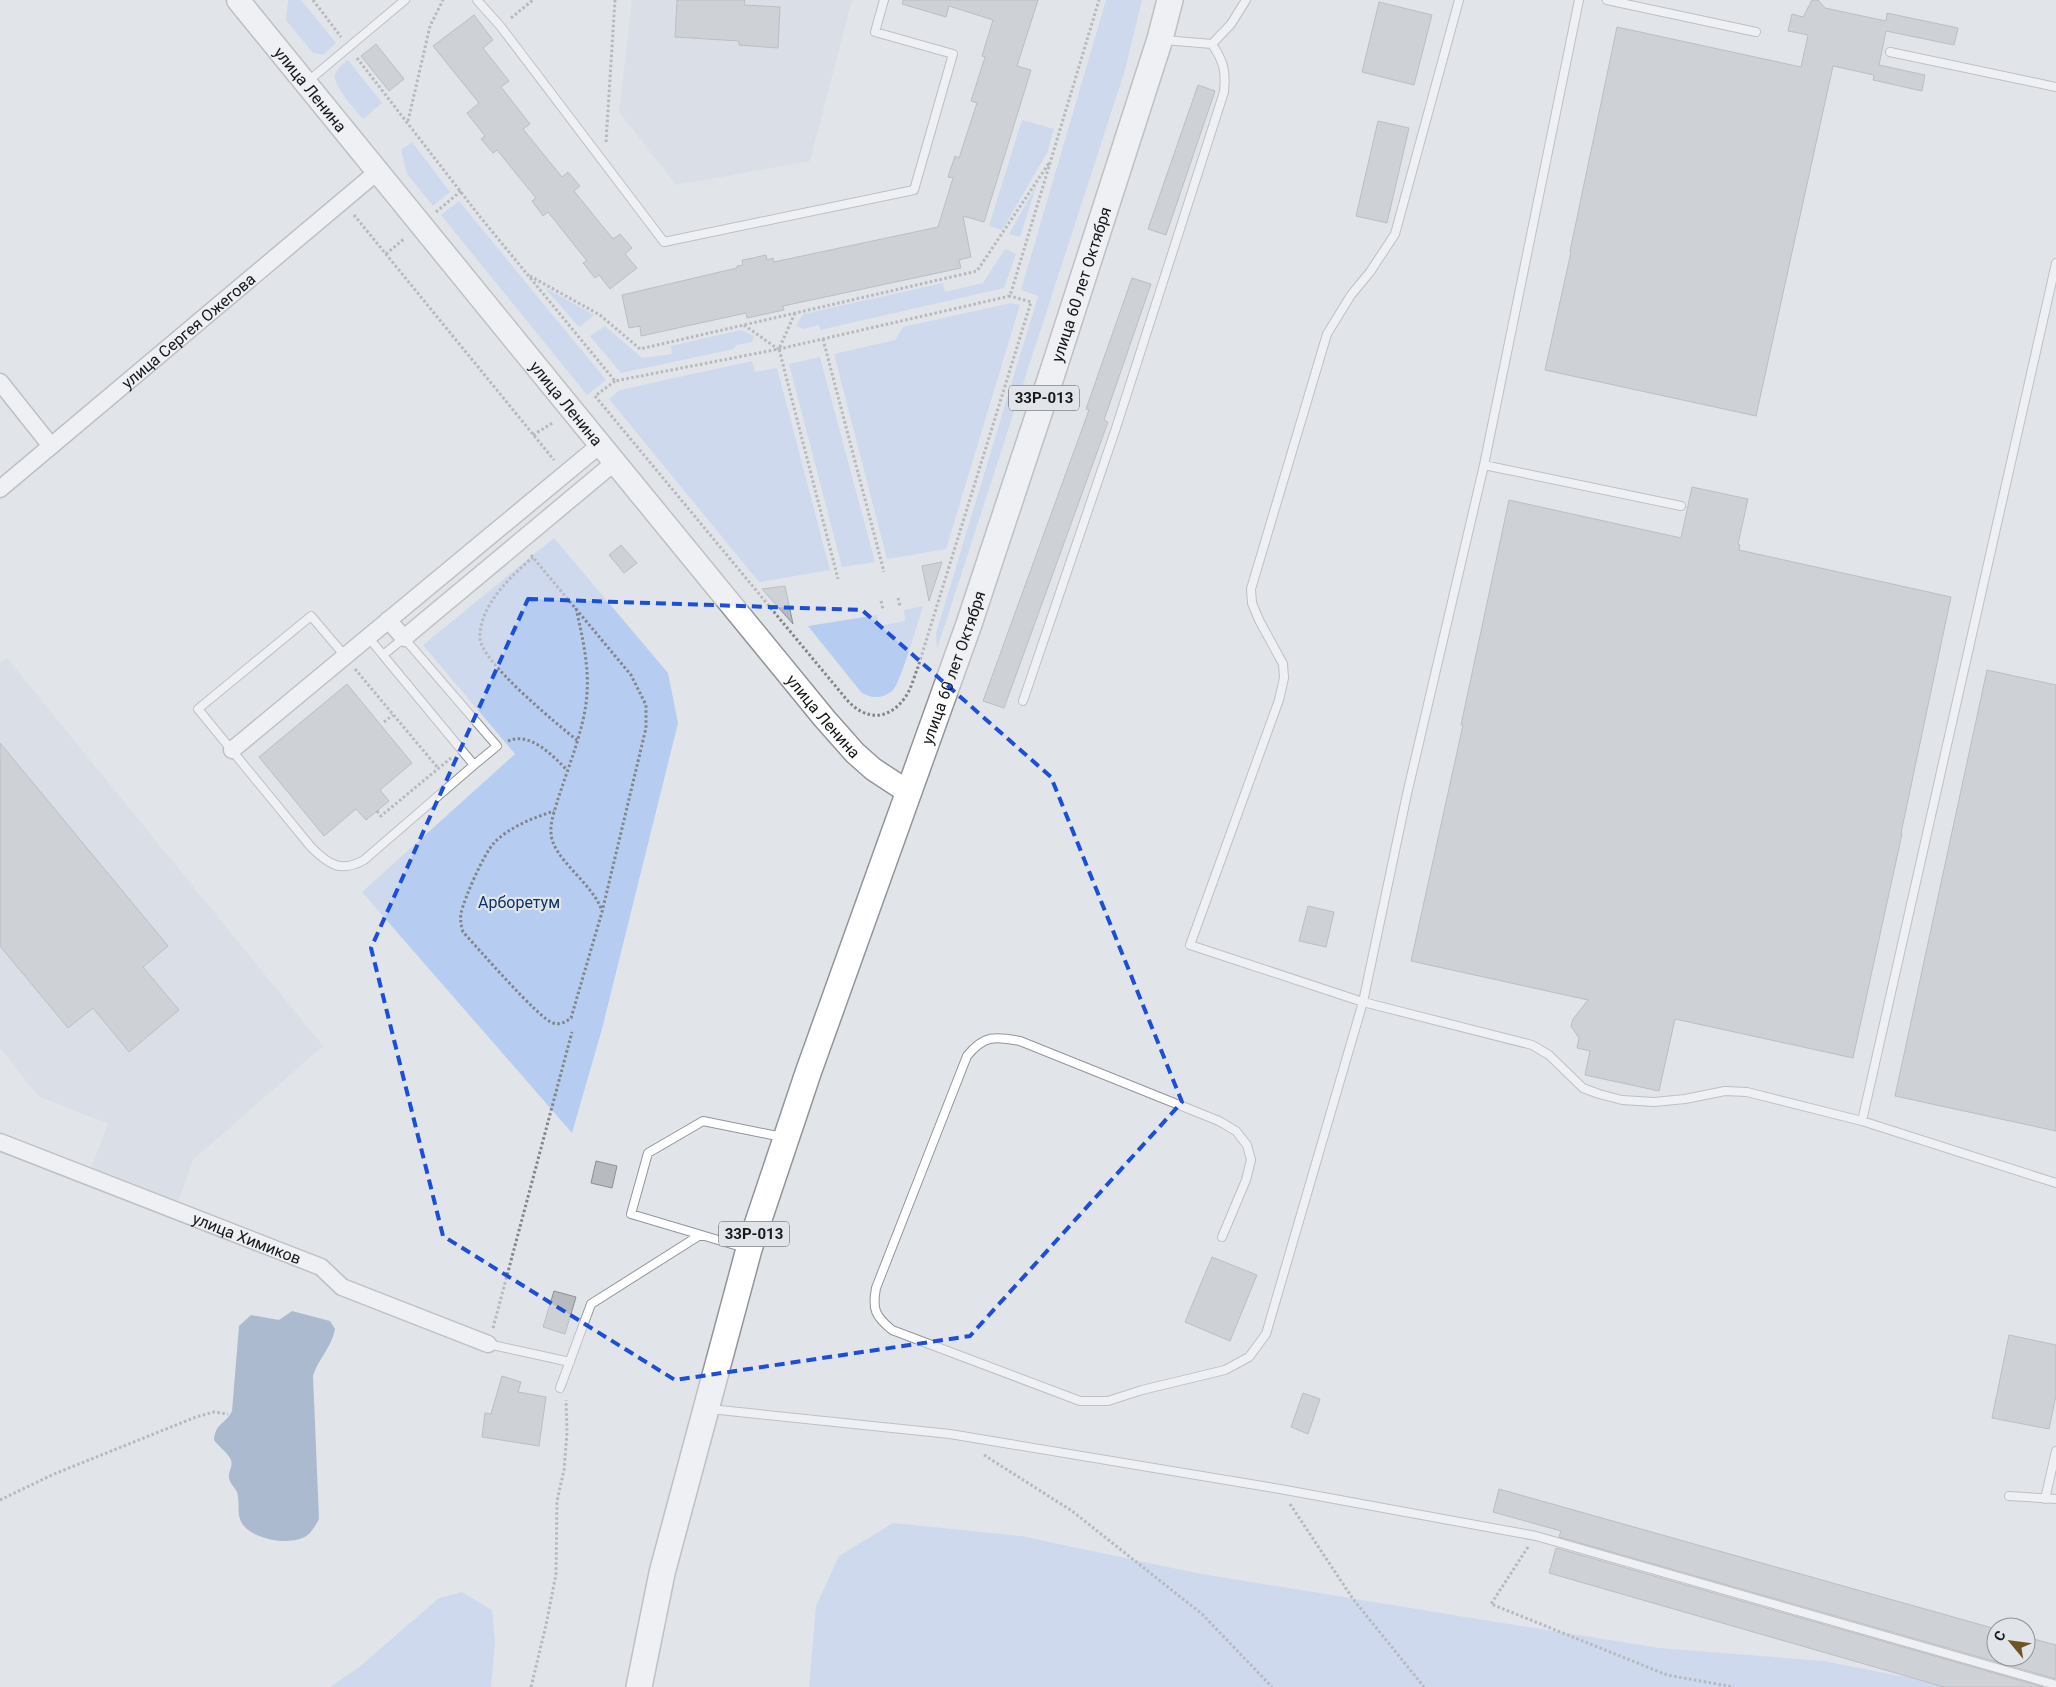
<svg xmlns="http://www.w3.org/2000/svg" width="2056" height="1687" viewBox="0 0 2056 1687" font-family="Roboto,sans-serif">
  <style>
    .built { fill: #d1d8e3 }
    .green { fill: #b6cdf1 }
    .water { fill: #6b87b2 }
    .building { fill: #b7babe; stroke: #8d9095 }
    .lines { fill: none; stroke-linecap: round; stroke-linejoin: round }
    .service-casing { stroke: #929599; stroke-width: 10 }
    .minor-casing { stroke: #929599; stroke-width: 19 }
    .secondary-casing { stroke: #929599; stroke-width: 25 }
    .primary-casing { stroke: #929599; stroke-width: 28 }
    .path { stroke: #838589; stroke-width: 3; stroke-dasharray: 2.5 2.5; stroke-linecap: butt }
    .service { stroke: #fff; stroke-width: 8 }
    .minor { stroke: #fff; stroke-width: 16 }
    .secondary { stroke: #fff; stroke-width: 22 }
    .primary { stroke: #fff; stroke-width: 25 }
    .marked { fill: none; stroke: #1d4ed8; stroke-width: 4; stroke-dasharray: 10 6; stroke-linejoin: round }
    .labels { text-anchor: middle; stroke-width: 4.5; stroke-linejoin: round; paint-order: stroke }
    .shield { fill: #e1e4e9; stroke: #545558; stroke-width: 1 }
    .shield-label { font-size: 15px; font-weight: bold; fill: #17181a }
    .street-label { font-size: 16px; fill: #17181a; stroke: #e1e4e9 }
    .park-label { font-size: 16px; fill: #0b3167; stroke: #e1e4e9 }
  </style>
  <rect width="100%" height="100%" fill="#e1e4e9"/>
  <path class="built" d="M632,0H852L810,161L676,185L619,112Z
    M7,658L323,1046L193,1160L178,1201L91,1168L108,1124L38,1096L0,1048V664Z"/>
  <path class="green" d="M288,0H301L336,43L323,55L313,53L286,20Z
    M1106,0H1142L1125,70L937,649L936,633L1038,296L1021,290Z
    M348,60L382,103L363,119C355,109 333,87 335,75C337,68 343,64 348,60Z
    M1022,120L1054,129L1047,153L1002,230L989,226Z
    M412,142L450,192L433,206L407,174L401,150Z
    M1037,184L1020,237L1009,234Z
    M459,201L606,380L587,395L441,215Z
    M1005,249L1016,254L1004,288L820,330L819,325L803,329L796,326L803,314L943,283L945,292L983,283Z
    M544,287L594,315L579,327Z
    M1011,303L1020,305L946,549L887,559L834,354L895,340L903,327Z
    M605,326L642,358L672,354L671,346L741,330L754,336L752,342L736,345L734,349L621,373L590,336Z
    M820,357L875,562L842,567L789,364Z
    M752,361L755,372L777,368L830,570L759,582L609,399L620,390Z
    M554,538L668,673L678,723L602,1029L572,1133L362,892L515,754L423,645Z
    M923,606C918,621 901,682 893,690C884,699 871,699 861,692L808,626L877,615L879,626L905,621L904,610Z
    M893,1523L1021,1536L1196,1573L1453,1615L1659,1648L1824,1661L1956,1687H809L816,1606L839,1556Z
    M462,1592L492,1610L495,1642L491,1687H330L358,1668L439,1598Z"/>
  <path class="water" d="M292,1311L330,1321L335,1329C332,1347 318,1359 313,1376L319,1519C310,1536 305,1540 286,1541C271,1541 245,1535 240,1519C237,1511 240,1501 237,1492C234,1486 228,1482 229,1475C229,1470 233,1467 231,1460C229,1454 218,1446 214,1440C215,1423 226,1424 232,1411L239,1326L251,1315L279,1320Z"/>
  <path class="building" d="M677,0H745L744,5L780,7L778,48L739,45V41L675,37Z
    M903,0H1038L1017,66L1031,70L984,222L963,216L971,257L959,260L961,268L783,306L784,310L747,318L746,313L641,336L640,326L629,328L622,295L737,268V266L743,265L742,260L753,258L766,255L767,260L773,258L774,262L938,227L953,178L948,177L955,156L959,158L977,103L971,101L985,57L982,56L993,20L949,6L946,17L902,4Z
    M1812,0H1818L1825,8L1886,21L1887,13L1958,28L1954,45L1886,31L1879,65L1925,75L1922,91L1873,80L1874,75L1833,66L1756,416L1545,370L1571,252L1570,251L1617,27L1801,67L1808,35L1788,31L1792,14L1803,17Z
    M1379,2L1432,15L1414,85L1362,72Z
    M474,15L493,40L483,48L509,81L501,87L530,124L523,129L562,177L568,172L580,186L574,191L613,239L620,234L632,248L625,254L637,268L610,289L599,275L595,278L583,263L587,261L548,212L543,216L532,201L536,198L497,150L493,153L481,139L485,136L467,113L479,103L433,46Z
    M376,44L404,79L389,91L361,56Z
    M1198,85L1215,91L1166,235L1148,229Z
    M1378,121L1409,128L1387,223L1356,216Z
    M1132,278L1151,284L1104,420L1108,422L1004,708L983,701L1089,410L1086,409Z
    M1692,487L1748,499L1738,544L1740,545L1739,550L1951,597L1901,833L1902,834L1853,1058L1675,1019L1659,1091L1585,1075L1590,1051L1577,1048L1579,1038L1571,1026L1573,1019L1588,1000L1411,961L1463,725H1461L1509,500L1681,538Z
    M621,545L637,563L624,573L609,555Z
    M942,562L929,601L922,566Z
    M785,586L793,624L762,589Z
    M1987,670L2056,685V1131L1895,1096Z
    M347,684L412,763L380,790L389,801L377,811L366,820L356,809L324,836L259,757Z
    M0,743L168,946L143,967L179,1010L129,1052L93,1008L68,1028L0,946Z
    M1308,906L1334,912L1326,947L1299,941Z
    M596,1161L617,1166L612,1188L591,1183Z
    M1212,1257L1257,1275L1230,1341L1185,1322Z
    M554,1291L576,1297L565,1334L543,1327Z
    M2009,1335L2056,1345V1395L2049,1429L1992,1418Z
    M502,1376L521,1382L518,1392L546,1397L539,1446L482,1437L485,1413L491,1414Z
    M1303,1393L1320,1399L1308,1434L1291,1427Z
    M1499,1489L1996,1629V1657H2026V1637L2056,1645V1679L1559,1537L1561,1531L1493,1512Z
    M1556,1548L2043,1687H1944L1549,1573Z"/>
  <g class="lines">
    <defs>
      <path id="service" d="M477,0L501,27L664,242L914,190L953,54L875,32L884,0
        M1459,0L1395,234L1370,272L1351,295L1327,334L1251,589L1252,603L1259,620L1283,664L1284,678L1279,700L1190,945L1363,1002L1532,1045L1549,1055L1583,1088L1599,1094L1622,1100L1654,1102L1685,1099L1725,1091L1747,1092L1862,1121L2056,1183
        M1607,0L1756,32
        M1212,44L1231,24L1246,0
        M1890,52L2056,87
        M307,82L405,0
        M1484,465L1681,506
        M383,655L404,638L497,746L474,765
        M345,656L311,616L198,709L311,847C329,865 341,873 364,860L474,765L368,637
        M1023,701L1116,428L1224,92C1226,71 1224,62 1212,44L1164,40
        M1862,1121L2056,263
        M1222,1237L1246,1180L1251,1160L1247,1145L1236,1131L1219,1121L1020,1041C995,1036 984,1035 967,1056L876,1288C872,1309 875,1316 892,1330L1080,1401H1108L1142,1390L1225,1370L1249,1357L1266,1334L1363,1002L1407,794L1484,465L1579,0
        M745,1248L631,1214L648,1153L703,1121L782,1137
        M488,1344L570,1362
        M560,1388L591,1304L700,1235
        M710,1409L950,1434L1280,1489L1536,1536L2056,1685
        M2009,1496L2056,1499
        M2045,1499L2056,1451"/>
      <g id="minor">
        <path d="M0,382L51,446"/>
        <path id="s1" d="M0,489L377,172"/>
        <path d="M388,620L404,638L615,462"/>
        <path d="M232,750L601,444"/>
        <path id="s2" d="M0,1142L321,1267L342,1287L488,1344"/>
      </g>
      <g id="secondary">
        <path id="s3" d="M238,0C433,240 628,479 824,718L855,753L873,769L908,792"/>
      </g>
      <g id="primary">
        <path id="s4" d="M639,1687L662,1573L749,1249L808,1073L969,624L1052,374L1160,39L1170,0"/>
      </g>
    </defs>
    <use href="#service" class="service-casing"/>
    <use href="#minor" class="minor-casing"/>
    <use href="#secondary" class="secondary-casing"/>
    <use href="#primary" class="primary-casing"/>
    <path class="path" d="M313,0L341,37
      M511,18L533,0
      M357,58L481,218L615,381L779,349L1010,296L1099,0
      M408,121L430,26L443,0
      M606,142L615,0
      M436,212L461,191
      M354,215L554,460
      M386,254L405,238
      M530,276L600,315L640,349L977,271L1049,163
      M795,313L779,349L838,579
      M744,325L778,349
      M823,339L884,572
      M615,381L595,396L847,700C865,720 887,721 904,699C911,690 914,677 918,667L1031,302L1010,296
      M533,435L554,422
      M531,555L631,675L646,705V728L602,912L571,1018C566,1022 560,1025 553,1023C539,1019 477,947 463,932C461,925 460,920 461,913C465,897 483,855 494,843C509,827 533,818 554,811
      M533,557C511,576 479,606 480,638C480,661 558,725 577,740
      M898,598L900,606
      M881,601L883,609
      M576,608C585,649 593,682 582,724C576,749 566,774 558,799C555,810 550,822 551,833C552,859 593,883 602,911
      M355,669L438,768
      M384,722L393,715
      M508,741C530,731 553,756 567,770
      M377,811L381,816L451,758
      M493,1328L572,1032
      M984,1455L1072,1511L1202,1614L1272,1687
      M0,1500L54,1474L196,1417L214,1412L228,1414
      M1290,1504L1353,1599L1424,1687
      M1528,1547L1491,1604L1667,1675L1734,1687
      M531,1687L546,1625L556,1574L557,1501L564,1470L567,1433L566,1400"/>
    <use href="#service" class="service"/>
    <use href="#minor" class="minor"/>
    <use href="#secondary" class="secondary"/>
    <use href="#primary" class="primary"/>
  </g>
  <path d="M0 0H2056V1687H0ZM528,599L862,610L1051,777L1182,1102L970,1336L675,1380L443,1236L371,948Z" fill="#e1e4e9" fill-opacity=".55" fill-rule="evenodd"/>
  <path class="marked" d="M528,599L862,610L1051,777L1182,1102L970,1336L675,1380L443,1236L371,948Z"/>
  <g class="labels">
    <g class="shield">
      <rect x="1009" y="385.5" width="70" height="25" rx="4"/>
      <rect x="719" y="1221.5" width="70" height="25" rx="4"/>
    </g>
    <g class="shield-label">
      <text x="1044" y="403">33Р-013</text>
      <text x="754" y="1239">33Р-013</text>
    </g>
    <g class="street-label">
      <text dy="6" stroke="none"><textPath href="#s3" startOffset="115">улица Ленина</textPath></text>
      <text dy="6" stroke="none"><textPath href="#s4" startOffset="1472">улица 60 лет Октября</textPath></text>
      <text dy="6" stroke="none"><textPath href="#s1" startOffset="246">улица Сергея Ожегова</textPath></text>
      <text dy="6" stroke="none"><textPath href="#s3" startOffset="520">улица Ленина</textPath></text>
      <text dy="6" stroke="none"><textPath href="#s4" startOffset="1068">улица 60 лет Октября</textPath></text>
      <text dy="6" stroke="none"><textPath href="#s3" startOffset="925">улица Ленина</textPath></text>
      <text dy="6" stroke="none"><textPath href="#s2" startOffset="265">улица Химиков</textPath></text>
    </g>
    <g class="park-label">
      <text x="519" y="908">Арборетум</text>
    </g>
  </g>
  <g transform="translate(2011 1642) rotate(299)"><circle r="24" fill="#e1e4e9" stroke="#909296"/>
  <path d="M0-4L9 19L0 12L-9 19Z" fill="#6f5427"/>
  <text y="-8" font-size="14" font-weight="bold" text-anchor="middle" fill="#17181a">С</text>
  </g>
</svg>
